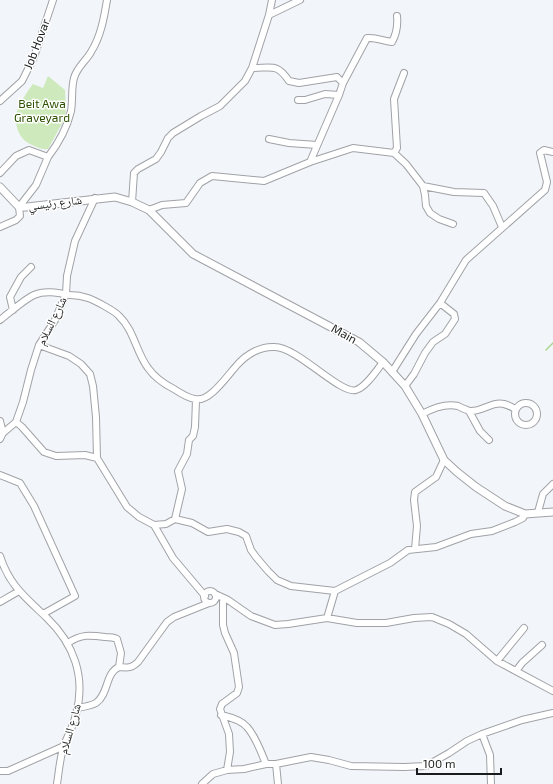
<svg xmlns="http://www.w3.org/2000/svg" width="553" height="784" viewBox="0 0 553 784" font-family="'Exo 2','Noto Naskh Arabic',sans-serif">
  <style>
    .green { fill: #ceeabc }
    .lines { fill: none; stroke-linecap: round; stroke-linejoin: round }
    .stream { stroke: #aad58d; stroke-width: 1.5 }
    .minor-casing { stroke: #a0a2a6; stroke-width: 8 }
    .major-casing { stroke: #a0a2a6; stroke-width: 9 }
    .minor { stroke: #fff; stroke-width: 6 }
    .major { stroke: #fff; stroke-width: 7 }
    .labels { text-anchor: middle; stroke-width: 3; stroke-linejoin: round; paint-order: stroke }
    .street-label { font-size: 12px; fill: #1a1b1c; stroke: #fff }
    .park-label { font-size: 12px; fill: #2c5102; stroke: #fff }
  </style>
  <rect width="100%" height="100%" fill="#f2f5f9"/>
  <path class="green" d="M48,76L65,90L66,109L65,118L48,149C41,150 37,147 30,144C18,138 14,125 17,111C20,102 27,92 33,84L43,88Z"/>
  <g class="lines">
    <path class="stream" d="M546,350L553,343"/>
    <defs>
      <path id="minor" d="M269,15L272,0
        M252,68C272,68 277,63 289,81L299,83L337,77L343,83L339,95L310,162
        M343,83L367,38C377,37 382,41 392,42C397,33 398,26 397,16
        M298,100H305L325,94L339,95
        M0,101L22,81L34,57L53,0
        M269,139L289,143L317,145
        M394,153L397,148L394,99L404,73
        M0,173L16,156L29,150L48,157C58,144 67,128 71,111C73,100 71,89 74,78C77,67 86,61 91,52C101,36 104,18 107,0
        M423,186L454,192L484,193L493,206L502,227
        M132,202L134,173L138,169L156,159L161,152L168,138L173,133L201,116L220,106L245,81L252,68L269,15L300,0
        M149,210L162,205L186,203L200,183L212,176L264,181L310,162L353,148L394,153L406,164L423,186L425,195L426,206L430,213L439,219L453,224
        M0,227L16,220L20,216L19,207L36,185L48,157
        M13,310L10,297L21,277L31,267
        M0,320C9,313 25,299 34,295C45,290 59,293 70,295C76,295 82,296 88,298C94,300 115,311 119,316C134,330 136,352 148,368C155,378 164,384 174,389C180,393 188,398 195,399C210,403 229,373 238,364C247,354 261,346 275,347C297,347 341,395 356,390C366,387 377,370 383,362
        M39,345L69,356L81,364L90,374L93,386L96,417L97,458L127,507L139,517L154,525L173,558L205,596
        M392,372L416,334L440,303L466,260L545,190L547,182L540,153L544,150L553,152
        M405,386L414,374L425,353L433,342L445,334L455,319L454,314L440,303
        M515 414a11 11 0 1 1 22 0a11 11 0 1 1-22 0Z
        M469,411L480,431L489,440
        M422,414C433,408 445,403 458,406C462,408 466,410 470,411C482,412 492,401 504,404C508,405 512,407 515,409
        M0,421L3,433
        M16,422L22,427L44,452L56,456L85,455L97,458
        M0,439L3,433L16,422L23,402L31,370L39,345L55,320L66,294L67,276L75,241L95,198
        M0,475L20,483L34,506L75,596L43,614
        M538,512L543,494L553,484
        M175,519L192,523L208,532L227,529L239,532L246,536L251,550L256,557L268,571L277,580L291,586L335,591L390,563L408,550L436,547L471,534L492,531L515,522L523,518L525,514
        M154,525L166,524L175,519L182,489L178,471L187,454L189,440L193,436L195,427L196,400
        M415,549L417,526L414,500L415,492L436,477L444,460
        M0,556C9,585 25,597 47,618C74,644 86,677 76,714C74,725 68,735 64,745C60,757 59,771 57,784
        M204 597a6 6 0 1 1 12 0a6 6 0 1 1-12 0Z
        M215,594L228,600L251,616L275,625L288,624L327,618L357,623H386L414,618L432,617L449,624L466,634L497,661L553,691
        M0,602L19,591
        M223,602V625L225,633L234,653L239,687L237,693L222,704L220,709L229,734L230,752L227,770
        M327,618L335,591
        M68,643C81,634 90,635 105,637C110,637 113,637 117,639L121,653L119,667
        M497,661L524,628
        M516,671L522,663L542,645
        M77,708C84,707 90,706 96,703C109,694 105,673 119,667C128,668 132,668 138,662L167,622L174,617L209,603
        M221,715C230,717 241,720 247,727C256,737 261,752 266,764
        M482,734L490,755L491,784
        M276,764L278,784
        M0,771H8L64,746
        M202,784L213,774L227,770L244,769L266,764H276L311,757L329,760L351,766L404,767L426,766L449,753L467,741L482,734L522,720L553,713"/>
      <path id="major" d="M0,187L19,207H27L115,197L132,202L149,210L193,254L359,342L384,363L405,386L422,414L444,460L457,472L476,487L505,506L525,514L553,512"/>
    </defs>
    <use href="#minor" class="minor-casing"/>
    <use href="#major" class="major-casing"/>
    <use href="#minor" class="minor"/>
    <use href="#major" class="major"/>
  </g>
  <g class="labels">
    <g class="street-label">
      <text transform="translate(37 44) rotate(-69)" y="4">Job Hovar</text>
      <text transform="translate(55 203) rotate(-7)" y="4">شارع رئيسي</text>
      <text transform="translate(52 321) rotate(-64)" y="4">شارع السلام</text>
      <text transform="translate(344 334) rotate(29)" y="4">Main</text>
      <text transform="translate(70 729) rotate(-74)" y="4">شارع السلام</text>
    </g>
    <g class="park-label">
      <text x="42" y="108">Beit Awa<tspan x="42" dy="14">Graveyard</tspan></text>
    </g>
  </g>
  <path d="M417 768v6h84v-6" fill="none" stroke="#1a1b1c" stroke-width="2"/>
  <text x="423" y="768" font-size="12" fill="#1a1b1c" stroke="#ffffff" stroke-width="3" paint-order="stroke">100 m</text>
</svg>
